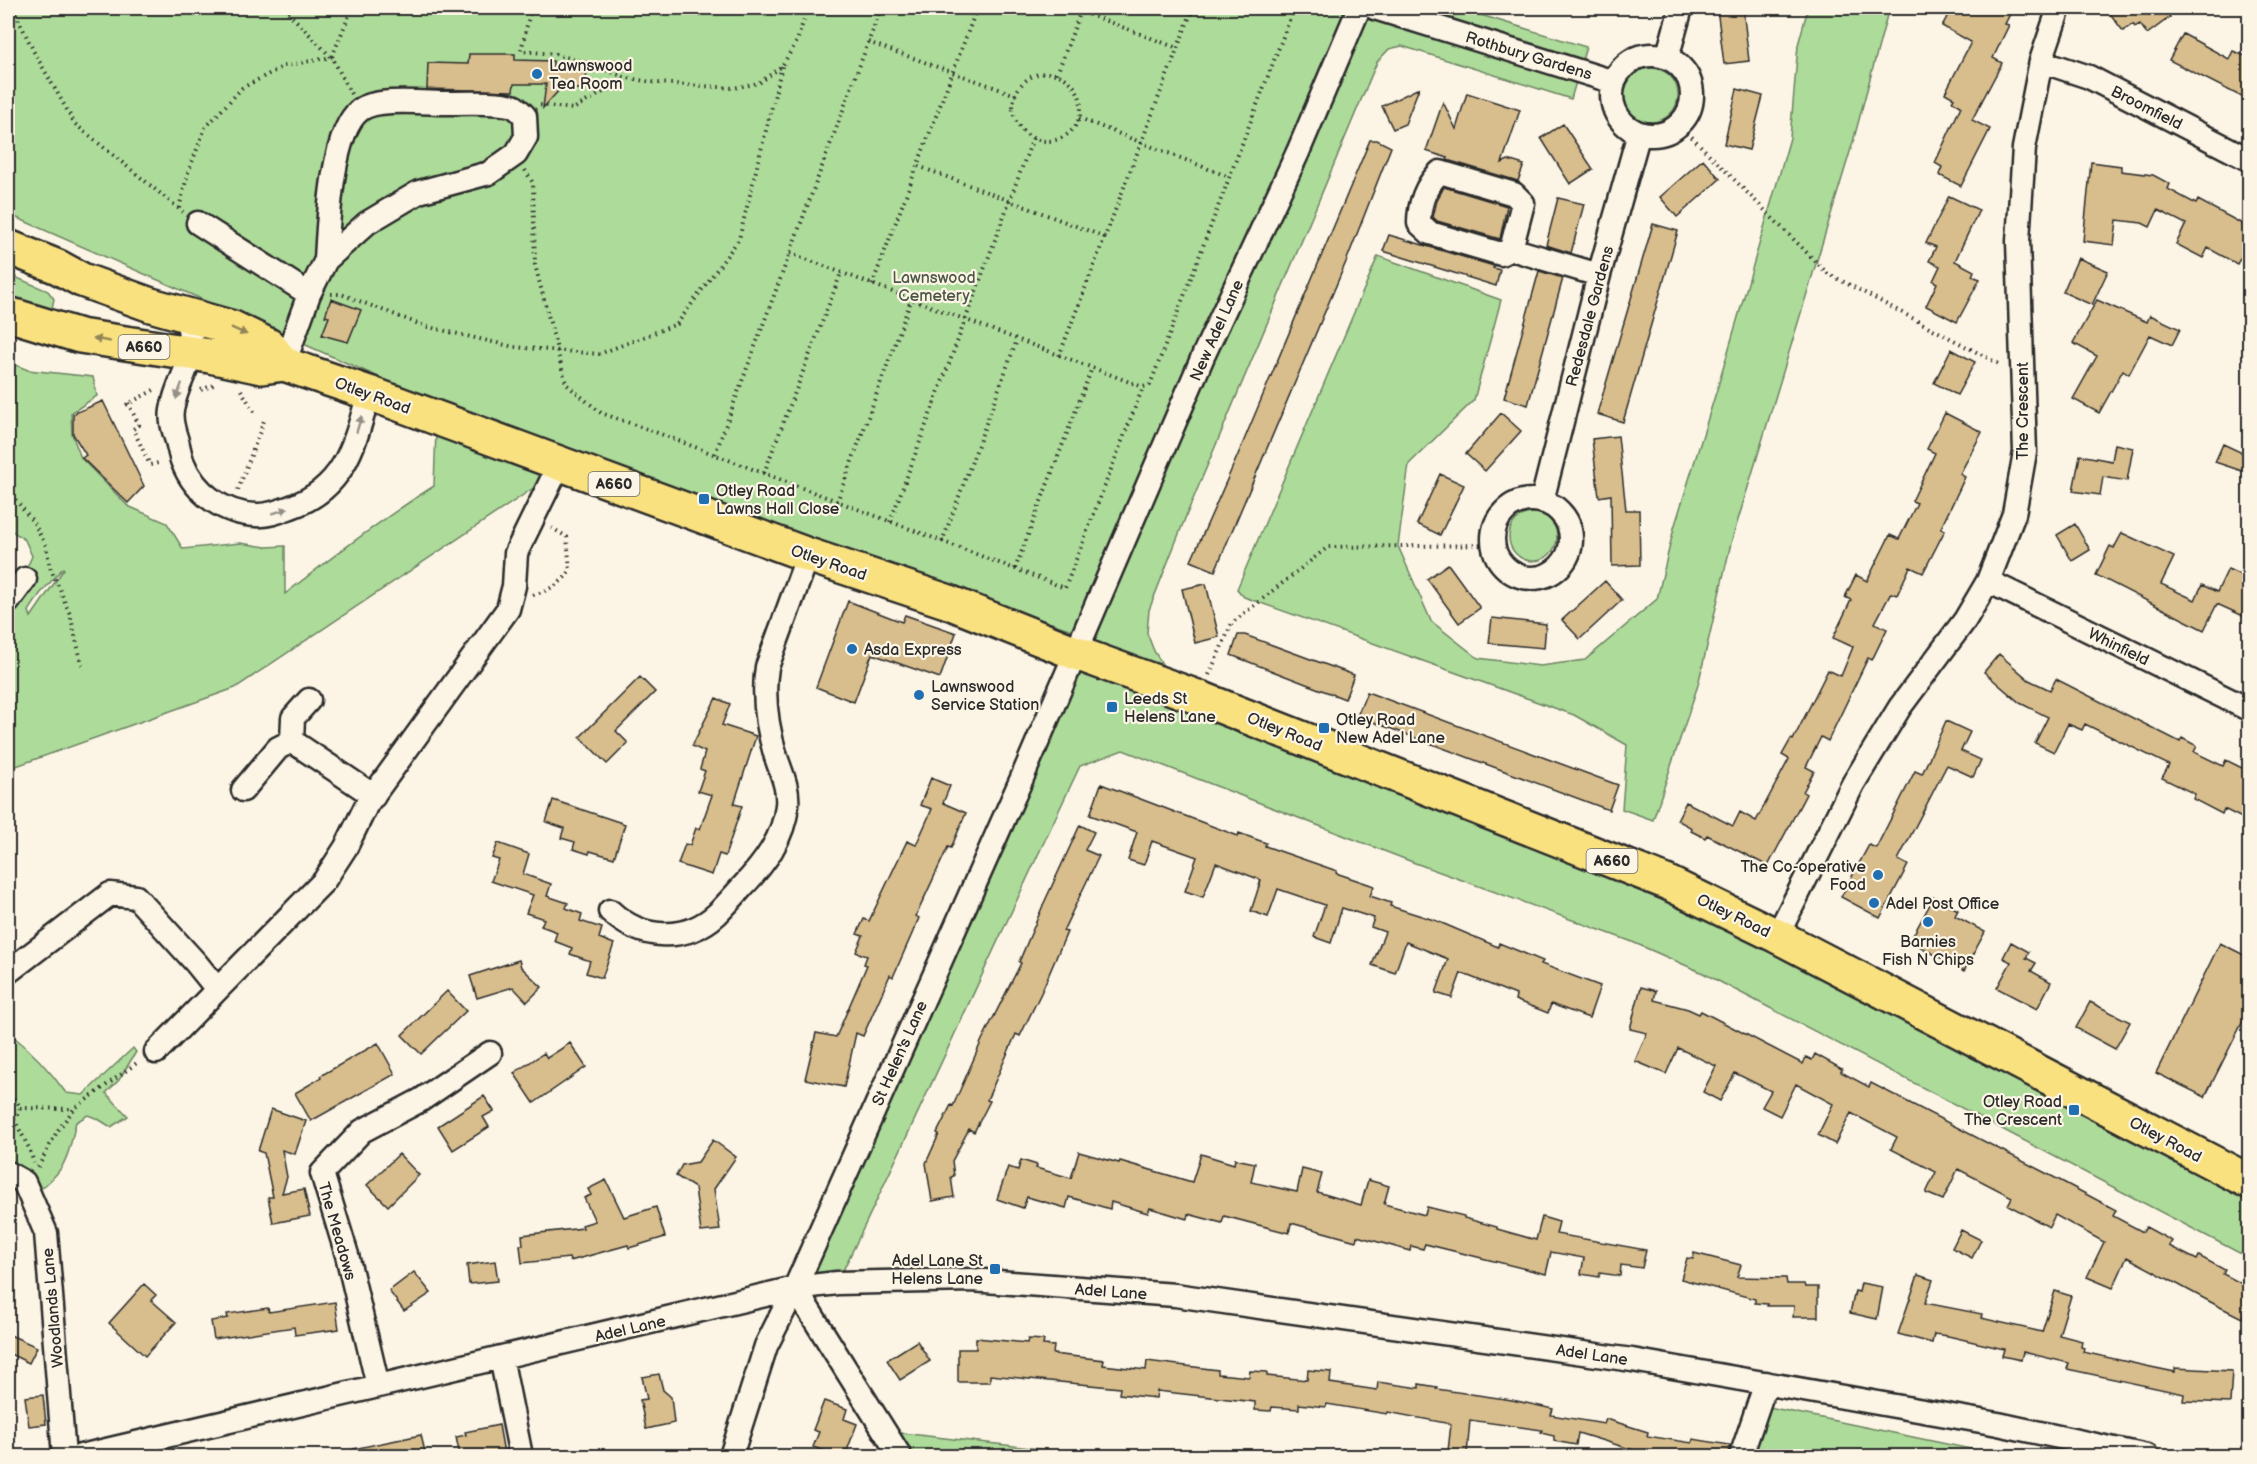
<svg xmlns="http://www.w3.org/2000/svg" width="2257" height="1464" viewBox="0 0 2257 1464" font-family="'Balsamiq Sans',sans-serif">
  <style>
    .green { fill: #addb9a; stroke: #6c8362; stroke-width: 1.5; fill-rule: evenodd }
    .building { fill: #d8bd8d; stroke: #2b2b2b; stroke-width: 1.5 }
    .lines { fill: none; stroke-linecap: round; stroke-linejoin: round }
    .minor-casing { stroke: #2b2b2b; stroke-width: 27 }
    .highway-casing { stroke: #2b2b2b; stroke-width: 38 }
    .path { stroke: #2b2b2b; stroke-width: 4; stroke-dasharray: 1.5 4.5; stroke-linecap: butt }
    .minor { stroke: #fcf5e5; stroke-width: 22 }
    .highway { stroke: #fae180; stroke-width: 33 }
    .oneway { fill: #928656 }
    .oneway2 { fill: #949088 }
    .poi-dot { fill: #1f6fb2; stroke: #fcf5e5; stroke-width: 2 }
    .labels { text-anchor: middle; stroke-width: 4.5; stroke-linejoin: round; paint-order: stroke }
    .shield { fill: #fcf5e5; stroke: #6a6863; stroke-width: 1.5 }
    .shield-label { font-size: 15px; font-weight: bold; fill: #2b2b2b }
    .street-label { font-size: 16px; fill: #2b2b2b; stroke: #fcf5e5 }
    .poi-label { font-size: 16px; fill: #2b2b2b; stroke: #fcf5e5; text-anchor: start }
    .park-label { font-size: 16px; fill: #4c5747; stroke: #fcf5e5 }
  </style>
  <rect width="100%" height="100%" fill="#fcf5e5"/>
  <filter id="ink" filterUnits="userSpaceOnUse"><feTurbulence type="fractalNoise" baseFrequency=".0167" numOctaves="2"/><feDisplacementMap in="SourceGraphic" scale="12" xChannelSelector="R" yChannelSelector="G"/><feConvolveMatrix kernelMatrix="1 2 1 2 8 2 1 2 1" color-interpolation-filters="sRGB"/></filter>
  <g filter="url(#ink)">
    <path class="green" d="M8,8H1458L1586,47L1571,99L1402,46L1389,49L1377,62L1186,516L1149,610L1147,633L1154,651L1178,690L1666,882L2249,1182V1258L1703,973L1630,941L1415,863L1123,750L1080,766C998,938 920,1112 837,1283L795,1288L1084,634L943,587L822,541L424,397L8,214Z
      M1808,8H1889L1853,142L1731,543L1698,685L1653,820L1622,809L1627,745L1574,715L1244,597L1237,589L1378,256L1501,300L1474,400L1409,464L1398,546L1431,621L1478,658L1540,666L1585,660L1657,599L1674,528L1718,386L1790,138L1798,45Z
      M1624 95a27 27 0 1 1 54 0a27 27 0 1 1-54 0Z
      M8,274L48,291L54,299L52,308L45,313L8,301Z
      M8,362L28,370L93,377L97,396L71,413L72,434L81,458L128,506L167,523L183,549L240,543L266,547L285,546V594C333,556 382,519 434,486L436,430L553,475L235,688L8,769V592L29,563L32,556L25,540L8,528ZM63,568L64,569L31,617L29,611L40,594Z
      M1509 537a24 24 0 1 1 48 0a24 24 0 1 1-48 0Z
      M8,1032C31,1050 49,1069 66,1093L83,1095L133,1048L136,1052L119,1080L106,1093L128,1116L111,1127L98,1119L88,1115L76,1122C67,1161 65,1173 30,1196L8,1173Z
      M1764,1406L2004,1456H1747Z
      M901,1433L1100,1456H894Z"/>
    <path class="building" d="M1717,8H1743L1749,61L1724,64Z
      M1952,8H2013L2005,24L2009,25L1993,58L2002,63L1972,120L1990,129L1961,186L1939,175L1942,167L1935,163L1961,106L1952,101L1954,98L1945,93L1971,42L1942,26Z
      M2106,8H2163L2170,17L2147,34L2140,24L2135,27L2133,24L2123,31Z
      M2183,34L2229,59L2233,51L2250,58V87L2244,98L2169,60Z
      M469,54H515V60L553,61V66H587L585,89H560L543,108L546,84H514L513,91L427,89L428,63L468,64Z
      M1419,88L1405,124L1393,129L1382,106Z
      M1737,89L1763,96L1749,150L1724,144Z
      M1467,93L1520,110L1502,163L1508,160L1524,165L1518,181L1447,160L1448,158L1426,151L1443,102L1456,129Z
      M1563,124L1593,169L1570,184L1541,138Z
      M1370,140H1377L1391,147L1346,262L1215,571L1191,561L1237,457Z
      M1703,159L1720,179L1677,217L1660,197Z
      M2091,162L2121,166V171L2153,175L2170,184L2168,189L2196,204L2198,200L2250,228V241L2237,264L2208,248L2203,258L2176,244L2186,224L2158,210L2150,227L2142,223L2117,220L2114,245L2083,241Z
      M1444,187L1507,206L1500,239L1437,221L1433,217L1437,200Z
      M1949,196L1979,210L1955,261L1974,271L1972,276L1980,279L1957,322L1926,306L1937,283L1933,281L1940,266L1929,261L1936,247L1926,243Z
      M1558,198L1584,204L1571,253L1546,245Z
      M1653,224L1678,231L1623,422L1597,414Z
      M1389,235L1494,266L1493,268L1500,270L1496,286L1383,251Z
      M2078,258L2108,271L2092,305L2063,292Z
      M1539,271L1563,278L1528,405L1504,398Z
      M331,299L361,310L348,342L322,335L329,317L325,316Z
      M2097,300L2147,322L2150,315L2180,329L2172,345L2150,335L2129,374L2123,370L2099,413L2073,399L2097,356L2073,343Z
      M1951,349L1975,362L1957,395L1934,383Z
      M103,401L144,486L128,503L82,458L86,455L73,434V414Z
      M1501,413L1521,431L1485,471L1466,454Z
      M1945,413L1982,432L1960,474L1965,477L1941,528L1945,530L1923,573L1910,567L1897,595L1891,593L1875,623L1887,629L1872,660L1868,658L1828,741L1821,737L1806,767L1814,771L1803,792L1806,794L1768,866L1707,835L1705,838L1691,831L1692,828L1677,820L1686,802L1733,826L1740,812L1756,821L1789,759L1782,755L1791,739L1793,740L1828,670L1841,676L1853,647L1833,638L1851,600L1845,597L1856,575L1867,581L1890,535L1899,539L1917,503L1912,501L1935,453L1927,449Z
      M1618,436L1626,510H1639L1640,565L1612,566L1611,495L1599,497L1592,439Z
      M2115,444L2133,448L2127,481L2103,477L2100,495L2073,491L2080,455L2112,461Z
      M2223,444L2249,456L2242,471L2215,462Z
      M1440,474L1464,485L1440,535L1417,524Z
      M2075,524L2090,550L2072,561L2057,535Z
      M2122,533L2174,557L2161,584L2195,600L2202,585L2217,592L2228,569L2250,579V619L2217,604L2204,630L2096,575L2110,546L2114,548Z
      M1448,564L1480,608L1459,623L1427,579Z
      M1605,581L1622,600L1580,639L1562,620Z
      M1206,584L1219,637L1195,643L1182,589Z
      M848,601L902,622L905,615L956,633L940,678L872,654L854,702L816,687Z
      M1492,618L1546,624L1544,648L1489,643Z
      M1238,635H1245L1354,675L1345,699L1231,655Z
      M1999,654L2029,680L2050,690L2056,679L2180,742L2182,738L2197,746L2194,752L2223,766L2226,760L2250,772V822L2224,809L2222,814L2193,799L2195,794L2162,778L2169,765L2085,724L2082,730L2068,724L2054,752L2035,743L2048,717L2020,703L1984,672Z
      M640,677L655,692L616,731L628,743L607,764L580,737Z
      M1367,692L1618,785L1609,810L1357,716Z
      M716,698L730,704L722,725L756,736L734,804L742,806L725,856L719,854L712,875L678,864L685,844L690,845L696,828L700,829L712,795L698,791L705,771L700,769L705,752L692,746Z
      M1946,721L1970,732L1961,751L1981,760L1973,777L1947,765L1898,860L1908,865L1880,918L1841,897L1869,845L1876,848L1915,771L1922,774Z
      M931,778L950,786L943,803L966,813L951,848L948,847L916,916L919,918L893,977L890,975L863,1036L856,1033L844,1087L805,1079L816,1033L836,1037L867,965L864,964L867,956L856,952L863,936L857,934L864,919L869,921L907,841L916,845L932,809L920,805Z
      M1101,784L1238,836L1239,833L1266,843L1265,846L1337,871L1336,873L1374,886L1370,896L1391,903L1390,906L1437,921L1498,947L1499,943L1543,961L1541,964L1600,986L1589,1018L1551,1004L1548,1013L1515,1000L1516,995L1461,973L1452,998L1436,993L1448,959L1406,942L1395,973L1372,965L1385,932L1371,927L1374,918L1342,908L1331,943L1314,937L1325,905L1278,889L1268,917L1251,911L1261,880L1216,863L1203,897L1185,891L1197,857L1152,841L1144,865L1128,860L1137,832L1090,815Z
      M553,800L625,824L614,858L590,851L589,854L573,849L575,842L561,838L564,828L546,822Z
      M1080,825L1094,832L1085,850L1099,856L1063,931L1067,932L1041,993L1020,1036L1016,1034L987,1100L990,1101L974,1132L969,1129L952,1161L954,1176L951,1177L954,1197L932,1201L926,1163L939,1134L937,1133L951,1105L953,1106L982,1040L1021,963L1019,962L1044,903Z
      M498,843L529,854L523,874L551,884L547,896L568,903L566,908L582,914L580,921L602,928L599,938L614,944L602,978L586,973L590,961L570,954L572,948L554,941L557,932L541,926L544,919L526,913L533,895L491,881L499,860L492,858Z
      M1934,897L1958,910L1955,916L1985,932L1964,971L1910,941Z
      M2011,942L2029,952L2026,958L2036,963L2031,971L2051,982L2037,1009L1997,988L2011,962L2003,958Z
      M2220,943L2250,958V1007L2205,1097L2156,1073Z
      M519,960L521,967L542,987L527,1002L513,987L477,998L470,976Z
      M1641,987L1656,991L1654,1000L1688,1009L1699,1014L1701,1011L1803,1064L1806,1057L1812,1060L1815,1054L1842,1069L1841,1072L1869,1087L1871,1083L2065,1183L2116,1210L2113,1216L2143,1232L2146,1227L2172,1241L2169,1246L2197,1260L2199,1256L2225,1270L2223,1274L2250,1288V1318L2244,1314L2242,1318L2218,1306L2127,1257L2113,1288L2087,1277L2104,1242L2055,1215L2049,1227L2008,1205L2012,1197L1958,1169L1943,1200L1926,1193L1936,1172L1891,1149L1897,1137L1851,1113L1835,1144L1818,1135L1833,1104L1796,1084L1780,1116L1762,1107L1771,1091L1735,1073L1720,1101L1703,1092L1716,1066L1678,1048L1666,1074L1635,1061L1647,1033L1630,1029Z
      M447,991L466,1011L421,1054L402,1035Z
      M2090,1002L2130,1022L2115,1049L2076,1028Z
      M378,1043L395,1074L311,1121L295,1093L321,1078L320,1076Z
      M570,1043L586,1067L534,1103L514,1073L544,1053L547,1058Z
      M484,1096L494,1111L483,1117L489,1127L453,1150L438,1126Z
      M271,1109L306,1121L295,1154L282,1150L287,1177L282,1193L304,1189L310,1216L273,1223L268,1197H273L264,1153L258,1151Z
      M713,1140L736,1157L714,1189L720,1230L701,1232L695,1188L676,1176L682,1165L698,1162Z
      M1079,1152L1119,1163L1120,1161L1192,1182L1201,1154L1234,1164L1235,1159L1255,1163L1251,1182L1297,1192L1302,1169L1322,1174L1317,1192L1361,1205L1368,1180L1389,1186L1384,1204L1425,1215L1427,1207L1464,1216V1218L1497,1227V1229L1536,1240L1542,1217L1559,1222L1556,1234L1646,1250L1642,1268L1621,1265L1620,1276L1600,1273L1599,1277L1581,1274L1584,1258L1551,1252L1546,1274L1425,1244L1423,1249L1411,1246L1410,1251L1357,1236L1356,1241L1291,1223L1289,1233L1224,1216L1222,1223L1188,1214L1187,1219L1150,1208L1148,1213L1111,1202L1110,1209L1069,1197L1066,1208L1027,1197L1023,1208L997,1199L1008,1167L1018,1170L1021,1160L1037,1165L1036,1168L1071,1178Z
      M399,1154L419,1175L388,1206L367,1185Z
      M606,1180L624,1217L656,1207L665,1237L629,1248L628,1245L570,1261L569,1258L522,1263L520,1245H523L522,1235L583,1228L582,1225L595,1221L584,1198L591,1195L588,1189Z
      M1961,1230L1981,1240L1972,1258L1952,1248Z
      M1694,1253L1741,1265L1737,1277L1786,1278L1787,1284H1804L1805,1287H1818V1317H1793L1794,1306H1767V1304L1755,1303V1299L1681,1279L1687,1258L1693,1259Z
      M495,1261L498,1281L469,1284L467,1265Z
      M414,1272L431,1293L404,1311L389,1291Z
      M1918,1275L1933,1280L1925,1303L1982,1314L1981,1318L2042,1332L2055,1291L2071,1296L2059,1335L2082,1341L2081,1347L2084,1348L2083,1352L2146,1366L2175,1372V1368L2232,1371L2230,1403L2183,1401L2184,1394L2067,1369L2069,1363L2023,1352L2021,1360L2002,1356L2004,1349L1948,1336L1934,1334L1932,1343L1898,1334Z
      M1861,1283L1883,1287L1877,1319L1850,1313L1855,1291L1859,1292Z
      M144,1284L156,1295L151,1300L176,1322L145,1356L109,1323Z
      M335,1302L339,1329L295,1335L294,1327L214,1339L211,1321L228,1318L227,1314L268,1308L269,1312Z
      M8,1334L37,1347L29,1363L8,1353Z
      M976,1338L1027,1343L1028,1339L1044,1340L1043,1345L1054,1346L1053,1354L1104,1360L1103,1365L1146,1370L1147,1361L1218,1370V1374L1249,1377L1250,1371L1267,1372V1376L1307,1380L1308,1370L1331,1372L1330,1383L1377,1390L1378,1382L1419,1388V1384L1437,1387L1436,1389L1512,1400L1553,1409L1551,1415L1604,1424L1606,1419L1648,1432L1647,1436L1692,1443L1693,1439L1730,1445L1728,1456H1653L1578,1433L1576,1445L1554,1441V1436L1541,1433L1542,1430L1470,1420L1467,1454L1448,1451L1451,1424L1388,1412L1387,1414L1327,1404L1326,1407L1299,1404V1409L1272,1407L1271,1411L1255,1410V1402L1157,1391L1156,1398L1119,1394L1120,1388L990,1375V1382H958V1349H976Z
      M917,1341L930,1361L900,1380L887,1360Z
      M659,1374L663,1390L671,1397L674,1423L646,1429L640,1400L647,1399L642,1377Z
      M43,1395L46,1424L29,1426L25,1397Z
      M824,1401L847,1409L844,1419L857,1424L845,1456H839L813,1447L819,1432L813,1430Z
      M499,1425L504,1453L489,1456H460L456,1437L466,1435L465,1432Z
      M421,1435L426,1456H353V1449Z"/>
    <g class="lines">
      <defs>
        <path id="minor" d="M1375,8L1614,82
          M1612 95a40 40 0 1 1 80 0a40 40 0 1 1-80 0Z
          M1667,58L1681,8
          M2041,61L2089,77L2250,160
          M198,223L309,294
          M1511,249L1523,203L1514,194L1440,172C1426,185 1419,204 1419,223L1430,233L1501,254L1511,249L1599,275
          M185,315C202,363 179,369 172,410C170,421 174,431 177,441C179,448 180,456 183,463C195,493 224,514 256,515C268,516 280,511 291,507C346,488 355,442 369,393
          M284,364L309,294L326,260L367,223L419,192L489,173L516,154L526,137L525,116C522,113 518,109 515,107C504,101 460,103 446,103C425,103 377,97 360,110C331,132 328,226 326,260
          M1493 539a39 39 0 1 1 78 0a39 39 0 1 1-78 0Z
          M1542,501L1599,275L1639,133
          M1988,581L2250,710
          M8,602L25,579
          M309,700L293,718L292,741L374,796
          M243,790L278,748L292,741
          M610,911C641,940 685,943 717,914C726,905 734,896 742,887C764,864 784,838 787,805C789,789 781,772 776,757C767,727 762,698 767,667L808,555
          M1777,936L1853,784L1900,707L1965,620L1988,581L2014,514L2025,452L2018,241L2024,148L2041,61L2059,8
          M8,972L110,894L136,897L196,963L217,989
          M156,1052L324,881L346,847L367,804L508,609L514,586L516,553L559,465
          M8,1173L24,1182L46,1233L64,1456
          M795,1288L900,1456
          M501,1357L521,1456
          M378,1386L347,1255L322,1173L362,1131L421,1100L490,1053
          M81,1456L795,1288L837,1283L971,1280L1175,1295L1632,1360L1998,1424L2147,1456
          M731,1456L766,1346L795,1288L1022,778L1204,354L1298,152L1359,8
          M1741,1456L1766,1383"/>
        <path id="highway" d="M8,247L58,267L82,280L151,305L233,328L268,345L284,364
          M8,314L80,336L210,356L262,367L284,364L369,393L808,555L946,601L1076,653L1200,698L1666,882L1777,936L2250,1182"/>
      </defs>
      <use href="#minor" class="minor-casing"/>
      <use href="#highway" class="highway-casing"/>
      <path class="path" d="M13,8L34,52L75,124L183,212
        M284,8L331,57
        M531,8L521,51L555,54L590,64L627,78L658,83L734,88L759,83L782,66L797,41L805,16L804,8
        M1072,8L1177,48
        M868,42L1016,95
        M1013 107a34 34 0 1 1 68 0a34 34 0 1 1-68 0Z
        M1057,74L1082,8
        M351,94L332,57L352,8
        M540,105L573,109L627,79
        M1079,118L1229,177
        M1679,124L1827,273L2001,365
        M918,166L1105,237
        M525,170L533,183L535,265L566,384L601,413L658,433L1065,588L1143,387L1150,385L1294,8
        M179,208L188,173L205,128L242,88L284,66L332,57
        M790,253L1143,387
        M872,285L977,8
        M331,294H341L424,326L514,347L599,354L677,324L739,239L782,66
        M1059,356L1193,8
        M201,390L216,384
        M241,390L256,415
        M128,403L139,425L133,429L150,465L162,462
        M126,405L154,390
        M715,454L881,8
        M764,473L841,273
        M8,490L34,523L46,546L50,567L70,614L82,665
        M238,490L265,418
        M837,502L911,300
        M890,522L1033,138
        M942,542L1017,340
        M1015,569L1092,368
        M533,595C549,590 560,585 570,571L567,537L552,528
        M1209,675L1232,623L1328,547L1494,545
        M8,1097L17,1101L20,1108L16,1118L8,1121
        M20,1108L73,1109
        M14,1119L29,1148L34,1163
        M38,1167L58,1130L74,1109L138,1062"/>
      <use href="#minor" class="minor"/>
      <use href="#highway" class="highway"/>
    </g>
    <defs><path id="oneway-solid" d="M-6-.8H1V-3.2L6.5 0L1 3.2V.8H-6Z" transform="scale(1.5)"/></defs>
    <g class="oneway">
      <use href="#oneway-solid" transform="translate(239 331) rotate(24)"/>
      <use href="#oneway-solid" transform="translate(102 340) rotate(-170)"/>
    </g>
    <g class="oneway2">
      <use href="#oneway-solid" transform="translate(179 391) rotate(110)"/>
      <use href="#oneway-solid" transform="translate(359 424) rotate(-73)"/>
      <use href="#oneway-solid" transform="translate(280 511) rotate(-18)"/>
    </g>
  </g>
  <g class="poi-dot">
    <circle cx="537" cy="74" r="6"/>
    <rect x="698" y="493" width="12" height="12" rx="3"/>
    <circle cx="852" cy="649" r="6"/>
    <circle cx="919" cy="695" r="6"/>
    <rect x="1106" y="701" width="12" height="12" rx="3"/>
    <rect x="1318" y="722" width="12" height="12" rx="3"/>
    <circle cx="1878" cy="875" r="6"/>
    <circle cx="1874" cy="903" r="6"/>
    <circle cx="1928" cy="922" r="6"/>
    <rect x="2068" y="1104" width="12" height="12" rx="3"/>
    <rect x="989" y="1263" width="12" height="12" rx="3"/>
  </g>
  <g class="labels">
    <g class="shield">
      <rect x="118.5" y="335" width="51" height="24" rx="4.5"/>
      <rect x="588.5" y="472" width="51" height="24" rx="4.5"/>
      <rect x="1586.5" y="849" width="51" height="24" rx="4.5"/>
    </g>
    <g class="shield-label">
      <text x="144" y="352">A660</text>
      <text x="614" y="489">A660</text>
      <text x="1612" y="866">A660</text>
    </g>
    <g class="street-label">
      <text transform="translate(1529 55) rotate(17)" y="6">Rothbury Gardens</text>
      <text transform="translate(2147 107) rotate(27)" y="6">Broomfield</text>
      <text transform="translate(1589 316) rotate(-75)" y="6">Redesdale Gardens</text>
      <text transform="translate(1216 330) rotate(-66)" y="6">New Adel Lane</text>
      <text transform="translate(373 395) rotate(20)" y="6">Otley Road</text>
      <text transform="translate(2022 411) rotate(-90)" y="6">The Crescent</text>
      <text transform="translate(829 562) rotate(19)" y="6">Otley Road</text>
      <text transform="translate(2119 646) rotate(26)" y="6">Whinfield</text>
      <text transform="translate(1285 731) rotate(22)" y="6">Otley Road</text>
      <text transform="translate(1734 915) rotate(26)" y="6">Otley Road</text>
      <text transform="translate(899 1053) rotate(-66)" y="6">St Helen's Lane</text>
      <text transform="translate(2166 1139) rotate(28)" y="6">Otley Road</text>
      <text transform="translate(338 1231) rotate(74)" y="6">The Meadows</text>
      <text transform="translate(1111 1291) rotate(4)" y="6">Adel Lane</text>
      <text transform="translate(52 1308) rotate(-95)" y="6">Woodlands Lane</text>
      <text transform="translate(630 1328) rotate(-13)" y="6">Adel Lane</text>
      <text transform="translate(1592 1354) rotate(8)" y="6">Adel Lane</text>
    </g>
    <g class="poi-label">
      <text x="549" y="71">Lawnswood<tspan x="549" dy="18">Tea Room</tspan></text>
      <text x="716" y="496">Otley Road<tspan x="716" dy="18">Lawns Hall Close</tspan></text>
      <text x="864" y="655">Asda Express</text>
      <text x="931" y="692">Lawnswood<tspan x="931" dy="18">Service Station</tspan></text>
      <text x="1124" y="704">Leeds St<tspan x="1124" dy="18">Helens Lane</tspan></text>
      <text x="1336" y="725">Otley Road<tspan x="1336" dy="18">New Adel Lane</tspan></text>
      <text x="1866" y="872" text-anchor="end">The Co-operative<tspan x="1866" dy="18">Food</tspan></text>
      <text x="1886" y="909">Adel Post Office</text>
      <text x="1928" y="947" text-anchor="middle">Barnies<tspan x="1928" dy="18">Fish N Chips</tspan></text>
      <text x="2062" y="1107" text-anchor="end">Otley Road<tspan x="2062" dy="18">The Crescent</tspan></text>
      <text x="983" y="1266" text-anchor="end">Adel Lane St<tspan x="983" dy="18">Helens Lane</tspan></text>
    </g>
    <g class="park-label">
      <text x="934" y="283">Lawnswood<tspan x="934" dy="18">Cemetery</tspan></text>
    </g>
  </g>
  <rect width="2257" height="1464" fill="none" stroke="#fcf5e5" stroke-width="30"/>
  <rect x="15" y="15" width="2227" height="1434" fill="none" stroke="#2b2b2b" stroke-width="2" filter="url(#ink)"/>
</svg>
